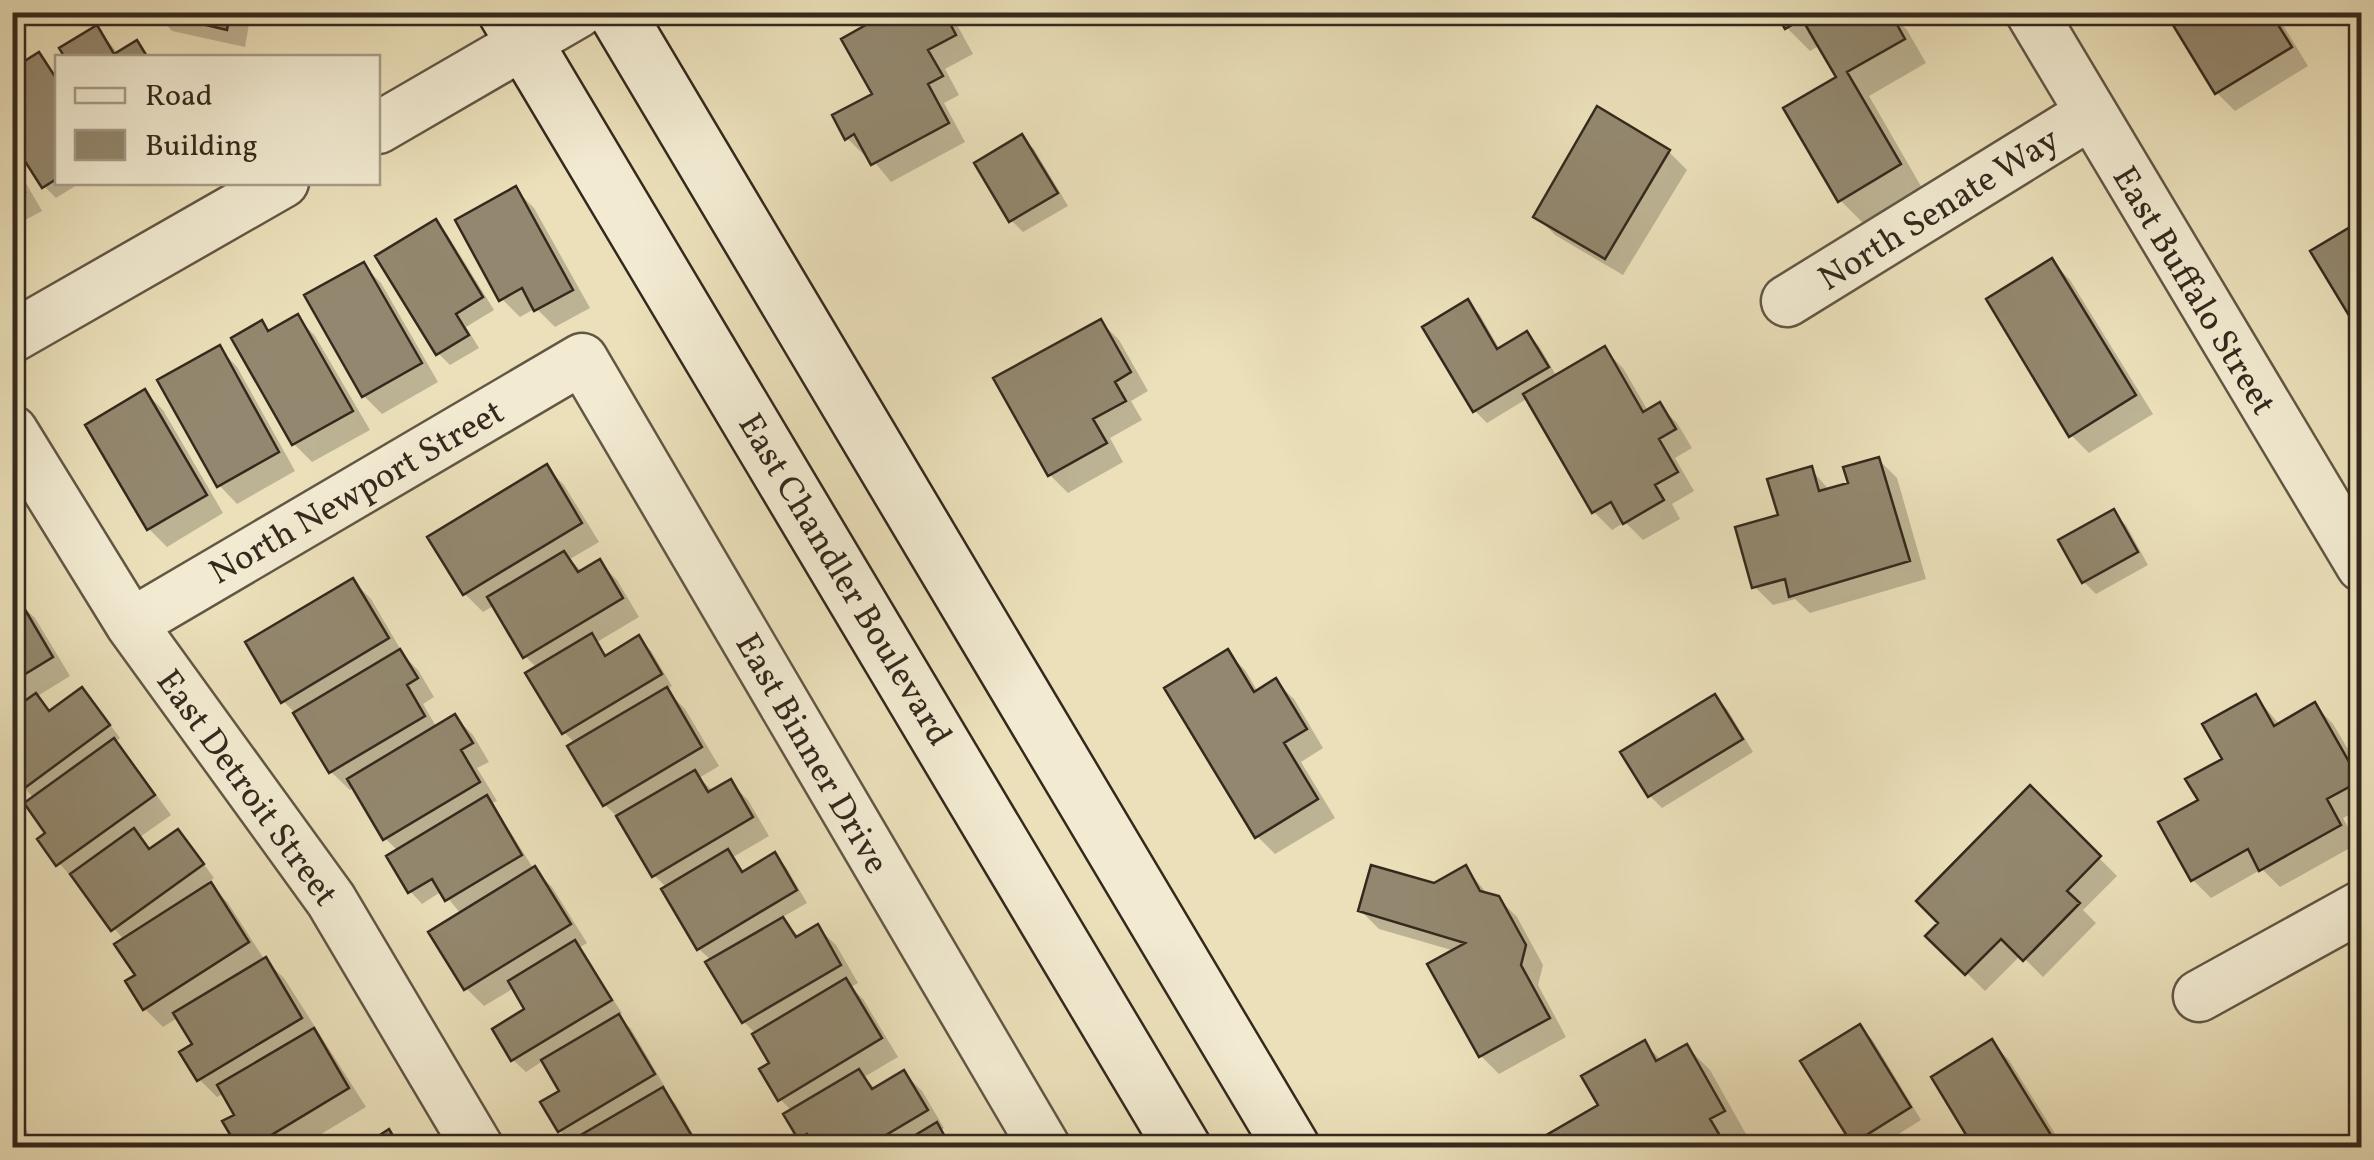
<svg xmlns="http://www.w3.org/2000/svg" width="2374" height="1160" viewBox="0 0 2374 1160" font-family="Vollkorn,serif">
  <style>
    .shadow { fill: #0003 }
    .building { fill: #93886f; stroke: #34291d; stroke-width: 2.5 }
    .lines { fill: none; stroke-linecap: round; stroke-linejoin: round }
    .minor-casing { stroke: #625744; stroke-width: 55 }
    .secondary-casing { stroke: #34291d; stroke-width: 60 }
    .minor { stroke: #f2ebd2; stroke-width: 50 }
    .secondary { stroke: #f2ebd2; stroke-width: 55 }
    .labels { text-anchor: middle; stroke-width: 8; stroke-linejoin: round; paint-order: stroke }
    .street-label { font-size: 35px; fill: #34291d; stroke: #f2ebd2 }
  </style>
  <rect width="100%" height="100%" fill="#ebe0ba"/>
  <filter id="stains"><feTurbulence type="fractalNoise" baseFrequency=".002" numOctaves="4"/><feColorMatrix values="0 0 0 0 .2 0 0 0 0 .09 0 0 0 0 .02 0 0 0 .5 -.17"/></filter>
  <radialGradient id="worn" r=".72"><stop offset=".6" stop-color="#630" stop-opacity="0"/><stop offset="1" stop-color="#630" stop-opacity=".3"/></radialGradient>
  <path class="shadow" d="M154,12H251L245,47L172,31Z
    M894,12H950L973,54L945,69L959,95L944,103L965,142L891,182L868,154L865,156L847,138L875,95Z
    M1778,12H1890L1907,30L1926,63L1869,96L1922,188L1863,223L1840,200L1839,77L1820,45L1810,51L1787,28Z
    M2168,12H2275L2308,66L2235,111L2217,93Z
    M96,28L119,54L137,43L151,58H68Z
    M39,55L58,78V182L80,183L56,198L44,186Z
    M1021,137L1034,149L1068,206L1023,232L1011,220Z
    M1669,152L1687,170L1623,275L1555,235L1536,216Z
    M12,159L42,211L12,227Z
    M515,189L534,208L590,308L555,327L536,308L520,317L502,299Z
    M435,222L447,234L494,310L466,327L479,348L450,365L438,353Z
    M2052,261L2070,280L2153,414L2089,453L2071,435Z
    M363,265L381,283L438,382L382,414L364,396Z
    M1468,303L1480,315L1500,350L1527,334L1539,346L1557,377L1604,349L1623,368L1648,411L1659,405L1677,423L1692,448L1675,458L1694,491L1672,504L1680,519L1643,540L1625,522L1612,530L1594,512L1528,398L1487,423L1475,411Z
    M297,317L315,336L370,430L312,462L294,444L234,339L262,324L271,333Z
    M1101,322L1119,340L1148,391L1131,401L1142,420L1110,438L1123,462L1068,493L1050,475Z
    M219,348L237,367L295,471L237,504L219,485Z
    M145,392L163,410L223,513L167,547L149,529Z
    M1879,460L1897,478L1926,579L1810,613L1795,599L1773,605L1755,587L1781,517L1811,469L1830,491L1851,485Z
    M546,467L564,485L599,542L570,559L582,572L599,562L617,580L639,617L597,642L608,657L639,639L651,651L672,686L666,690L685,709L719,766L699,778L714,792L730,782L748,800L769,836L733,857L745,873L774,855L786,867L807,903L781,918L800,938L817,927L836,945L858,983L851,987L863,999L898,1057L864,1077L876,1090L904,1073L922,1091L944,1128L941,1130L957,1148H810L800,1137L792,1111L780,1099L773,1064L756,1034L744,1022L712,961L699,949L667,888L654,875L624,823L605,805L576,744L564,732L538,669L525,656L495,605L483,612L465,594L430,537Z
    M2113,513L2126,525L2148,565L2096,594L2084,582Z
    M353,581L371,599L405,657L418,670L434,697L423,704L437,728L455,717L473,735L489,762L477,768L497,801L492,803L533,868L552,887L587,943L579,948L622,1013L618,1016L631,1029L665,1087L661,1089L675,1103L701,1148H566L572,1143L560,1131L562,1092L544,1060L526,1072L513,1060L495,1029L528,1010L514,988L484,1006L466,988L461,914L442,891L422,904L410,891L398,851L385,838L355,787L350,790L331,772L298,716L283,701Z
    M16,600L35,618L70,676L36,697L51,713L81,690L93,702L120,738L114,743L131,760L171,815L140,837L151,851L177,832L189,844L214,878L208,882L228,903L264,959L284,978L366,1107L298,1148H241L238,1115L225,1093L217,1097L199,1079L196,1045L179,1017L163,1027L145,1009L138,976L124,940L40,840L49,834L34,799L12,773V602Z
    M1227,652L1245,670L1258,692L1275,681L1294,699L1323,748L1301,762L1335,818L1275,854L1257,836Z
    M1715,697L1727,709L1753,752L1662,808L1650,796Z
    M2256,697L2280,725L2315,705L2333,724L2362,773V808L2343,818L2357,844L2280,887L2262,869L2211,898L2193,880L2201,801Z
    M2030,789L2117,876L2083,910L2096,923L2043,977L2021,955L1985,991L1929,936L1942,923Z
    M1466,868L1489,896L1498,898L1517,917L1543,965L1538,985L1566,1037L1499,1074L1481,1056L1455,951L1379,929L1360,910L1434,886Z
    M1860,1027L1872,1039L1921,1120L1876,1148H1859L1854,1142Z
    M1991,1042L2009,1060L2064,1148H1977Z
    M1644,1043L1662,1061L1687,1047L1710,1070L1746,1134L1732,1143L1734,1148H1529L1601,1106Z
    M12,1089L31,1142L20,1148H12Z"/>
  <path class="building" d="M151,12H230L227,30Z
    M889,12H944L956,35L928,50L943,76L928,84L949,123L871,165L854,134L845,140L832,115L872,94L841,39Z
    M1775,12H1890L1905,39L1847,72L1901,164L1838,202L1783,108L1836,77L1802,19L1785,29Z
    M2165,12H2270L2292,47L2215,94Z
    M97,25L114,54L137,40L148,58H65L59,48Z
    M39,52L58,81V178L42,188L12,141V69Z
    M1597,106L1670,150L1605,259L1533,217Z
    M1022,134L1058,193L1009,222L974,163Z
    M12,170L25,192L12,199Z
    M516,186L573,290L534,311L522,288L499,301L455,220Z
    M436,219L483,297L456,314L469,335L436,355L375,256Z
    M2362,220V337L2310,251Z
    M2052,258L2136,395L2069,437L1986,299Z
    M364,262L422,363L362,397L304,295Z
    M1468,299L1497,349L1527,331L1549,367L1473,412L1422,327Z
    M298,314L353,411L292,445L231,338L262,320L268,331Z
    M1101,319L1131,372L1115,382L1126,401L1093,419L1107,443L1048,476L993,378Z
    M220,345L279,452L217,487L157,380Z
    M1605,346L1643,412L1660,402L1676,429L1659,439L1678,472L1655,485L1664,500L1623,524L1611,502L1592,513L1523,394Z
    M145,389L207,495L147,530L85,425Z
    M1879,457L1910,561L1789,597L1785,579L1752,588L1735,527L1778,515L1767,479L1812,466L1819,491L1848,483L1843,467Z
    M547,464L582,523L463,595L427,537Z
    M2114,509L2138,552L2082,583L2058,540Z
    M564,551L578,572L600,559L623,598L523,658L487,597Z
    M353,578L389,638L281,703L245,642Z
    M17,596L53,657L12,682V599Z
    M592,633L605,656L639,635L662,674L562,734L525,673Z
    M400,649L418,678L407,685L425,716L329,773L293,713Z
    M1228,649L1254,692L1276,678L1307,729L1284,743L1318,799L1255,838L1164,688Z
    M82,687L110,725L22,790L12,777V710L36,693L49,711Z
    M667,687L702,747L603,806L567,746Z
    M1715,694L1743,739L1648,797L1620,752Z
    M2256,694L2274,726L2315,702L2360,781L2327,799L2341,825L2259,871L2248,849L2191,881L2158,822L2198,800L2185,779L2222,759L2202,724Z
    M455,714L473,743L461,750L480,782L383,840L347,779Z
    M114,738L155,795L56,866L37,839L45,833L24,803Z
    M695,770L708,792L731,779L753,817L652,877L616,816Z
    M2030,785L2101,856L2067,891L2080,903L2023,961L2001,939L1965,975L1925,936L1938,923L1916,901Z
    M487,795L522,855L445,901L432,879L408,893L386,856Z
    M134,828L149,849L178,829L204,864L111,931L70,874Z
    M728,849L742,872L775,852L797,890L697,950L661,889Z
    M1371,865L1434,883L1466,865L1480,891L1499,896L1526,945L1521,965L1550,1018L1479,1057L1427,964L1465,943L1358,911Z
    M535,866L571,924L464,990L428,932Z
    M211,882L249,942L143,1010L125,981L135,975L114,944Z
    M783,917L796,937L818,924L841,965L742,1023L705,962Z
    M575,940L612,1000L511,1061L492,1029L524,1009L508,981Z
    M266,957L302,1018L197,1081L179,1052L192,1044L173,1013Z
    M846,978L882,1038L778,1101L759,1069L769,1063L752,1034Z
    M619,1014L655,1074L558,1132L540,1102L559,1091L541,1060Z
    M1860,1024L1911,1107L1852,1144L1800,1061Z
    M314,1028L349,1088L250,1148H238L222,1121L234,1115L217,1085Z
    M1992,1039L2059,1148H1974L1931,1077Z
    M1645,1040L1656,1061L1687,1044L1725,1111L1710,1119L1725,1144L1719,1148H1524L1598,1105L1581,1076Z
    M2362,1044V1064L2352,1050Z
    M859,1069L872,1089L904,1070L928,1110L864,1148H815L807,1134L798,1139L783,1114Z
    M663,1087L699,1148H563L562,1146Z
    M937,1122L951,1148H894Z
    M389,1129L400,1148H360Z"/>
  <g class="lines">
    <defs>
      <path id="minor" d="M2031,12L2362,566
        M378,128L578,12
        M1787,301L2090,114
        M12,337L283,182
        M12,431L131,624L331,900L478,1148
        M131,624L582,359L1045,1148
        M2199,996L2362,906"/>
      <path id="secondary" d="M506,12L1183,1148
        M616,12L1292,1148"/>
    </defs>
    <use href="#minor" class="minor-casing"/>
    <use href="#secondary" class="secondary-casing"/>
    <use href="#minor" class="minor"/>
    <use href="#secondary" class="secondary"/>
  </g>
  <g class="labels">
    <g class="street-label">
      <text transform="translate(1938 208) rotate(-32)" y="12">North Senate Way</text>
      <text transform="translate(2195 290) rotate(59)" y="12">East Buffalo Street</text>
      <text transform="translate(356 491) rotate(-30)" y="12">North Newport Street</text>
      <text transform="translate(846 579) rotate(59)" y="12">East Chandler Boulevard</text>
      <text transform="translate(813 753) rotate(60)" y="12">East Binner Drive</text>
      <text transform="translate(248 787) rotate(54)" y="12">East Detroit Street</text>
    </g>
  </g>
  <rect width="2374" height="1160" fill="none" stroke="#ebe0ba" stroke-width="50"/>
  <rect x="15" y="15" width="2344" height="1130" fill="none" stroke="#34291d" stroke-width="5"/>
  <rect x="25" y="25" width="2324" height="1110" fill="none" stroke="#34291d" stroke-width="2.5"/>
  <rect x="55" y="55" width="325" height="130" fill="#f2ebd2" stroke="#a69d8a" stroke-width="2.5"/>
  <rect x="75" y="88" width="50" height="15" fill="#f2ebd2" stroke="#a69d8a" stroke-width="2.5"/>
  <text x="145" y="105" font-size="30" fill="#34291d">Road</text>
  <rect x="75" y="130" width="50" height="30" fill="#93886f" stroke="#a69d8a" stroke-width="2.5"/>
  <text x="145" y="155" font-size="30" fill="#34291d">Building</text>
  <rect width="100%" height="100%" filter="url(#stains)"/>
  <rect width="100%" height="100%" fill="url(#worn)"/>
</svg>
